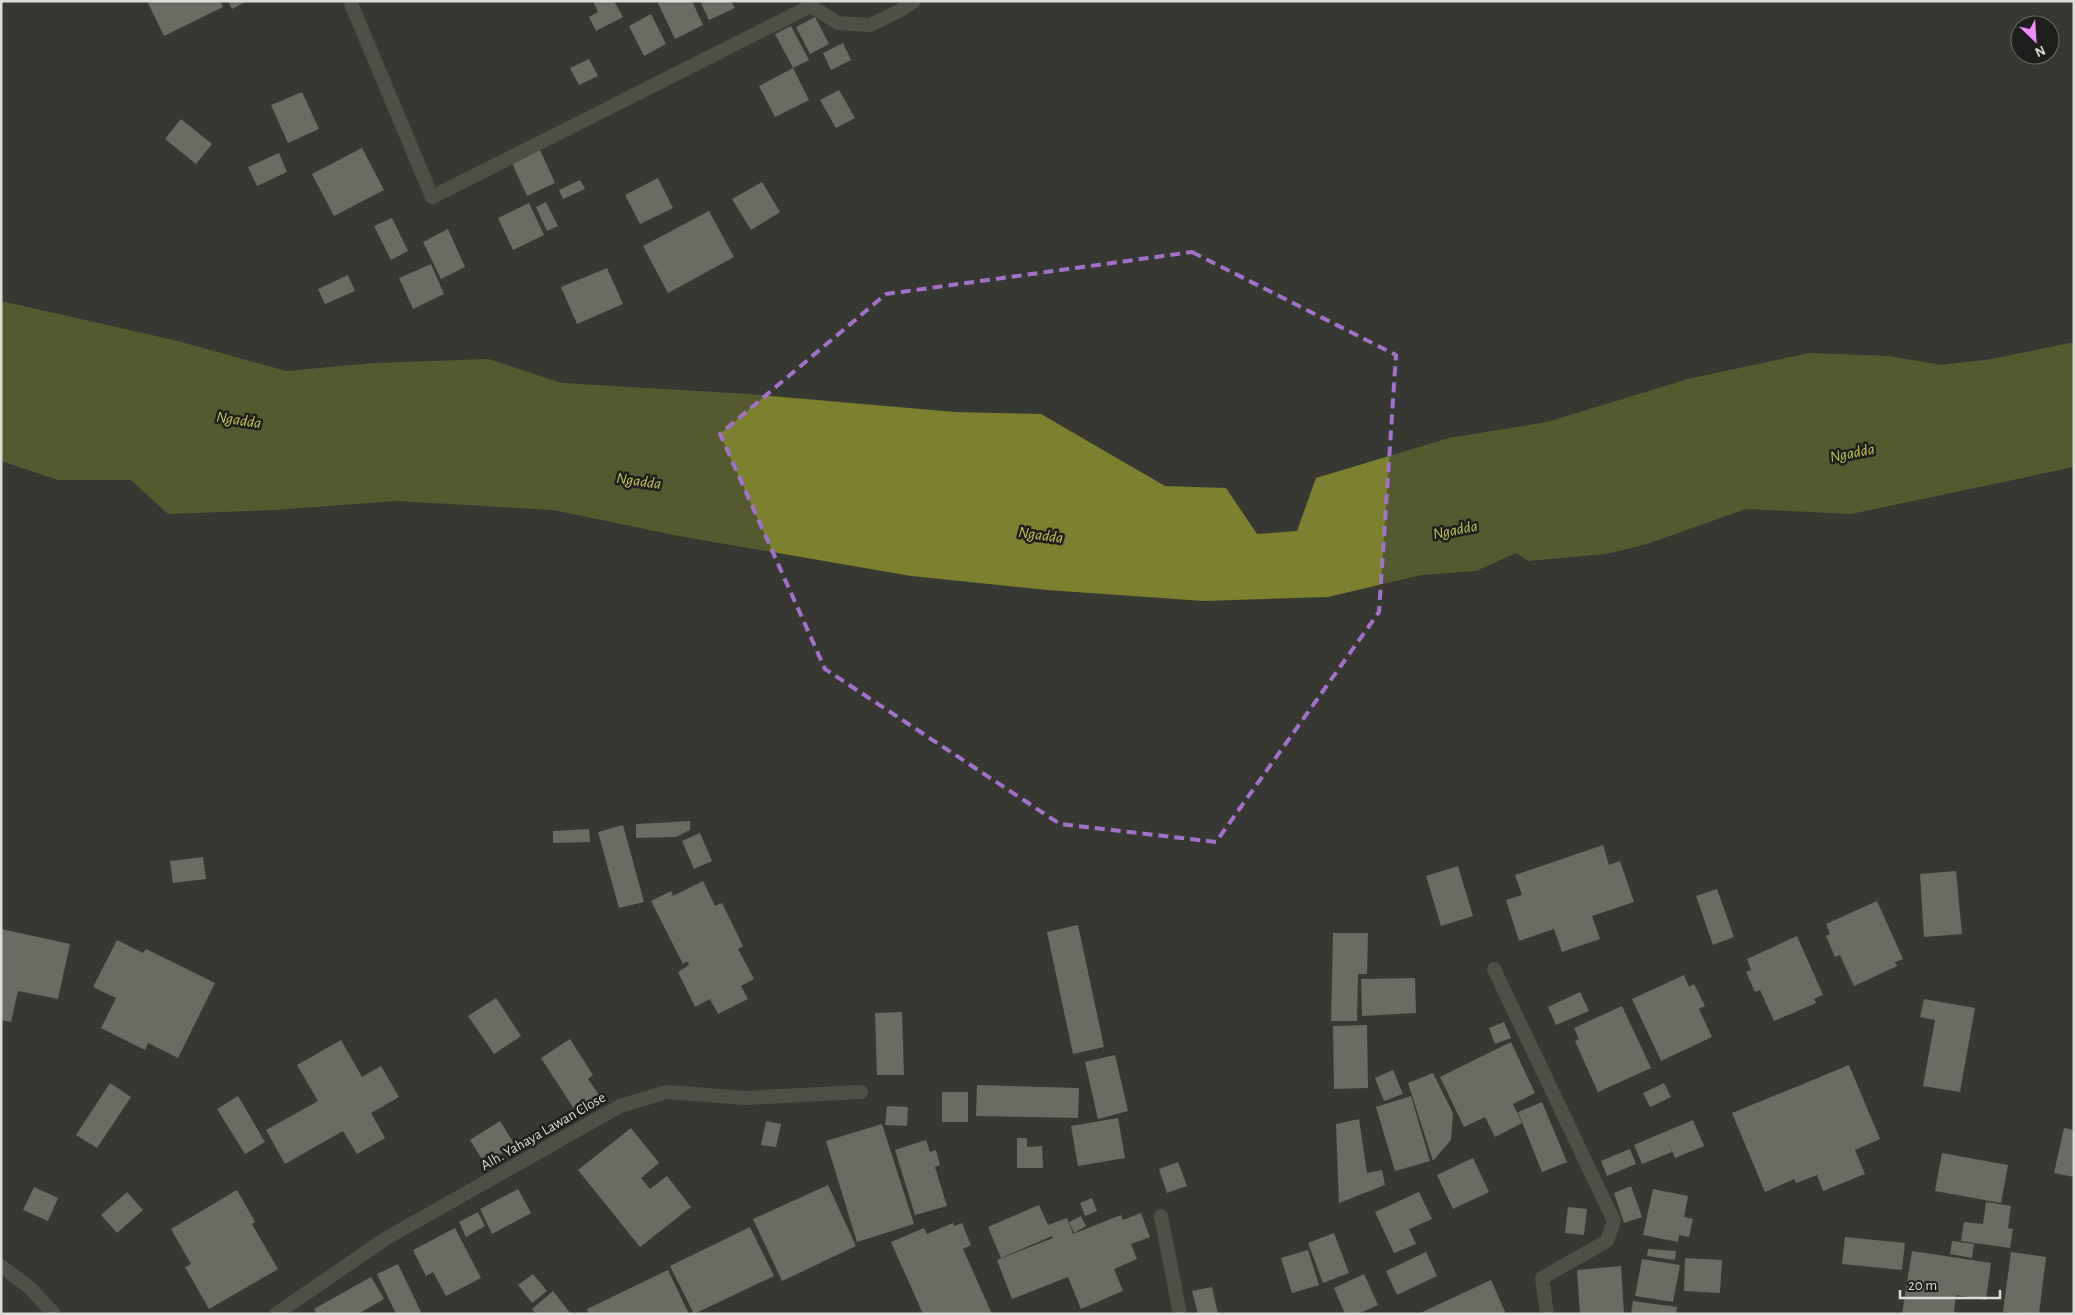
<svg xmlns="http://www.w3.org/2000/svg" width="2075" height="1315" viewBox="0 0 2075 1315" font-family="'Alegreya Sans',sans-serif">
  <style>
    .water { fill: #7b812e }
    .building { fill: #a8a9a0 }
    .lines { fill: none; stroke-linecap: round; stroke-linejoin: round }
    .minor { stroke: #6c6d65; stroke-width: 14 }
    .marked { fill: none; stroke: #a172c9; stroke-width: 4; stroke-dasharray: 10 6; stroke-linejoin: round }
    .labels { text-anchor: middle; stroke-width: 5; stroke-linejoin: round; paint-order: stroke }
    .street-label { font-size: 15px; fill: #dbdbd7; stroke: #1e1f1c }
    .water-label { font-size: 16px; font-style: italic; fill: #c0c959; stroke: #1e1f1c }
  </style>
  <rect width="100%" height="100%" fill="#373831"/>
  <path class="water" d="M1,301L178,341L286,371L374,363L488,359L562,383L749,394L955,412L1041,414L1165,486L1226,488L1257,534L1297,531L1316,478L1449,438L1547,422L1688,379L1809,353L1889,356L1941,365L1992,359L2074,342V467L1851,514L1746,509L1647,544L1606,554L1528,561L1516,553L1476,571L1421,575L1328,597L1204,601L1047,590L911,576L679,536L553,510L396,501L274,510L168,514L131,480H58L1,461Z"/>
  <path class="building" d="M147,1H220L223,7L164,36Z
    M228,1H247L232,9Z
    M593,1H614L623,17L596,31L589,17L598,12Z
    M657,1H692L703,25L675,39Z
    M700,1H731L735,8L709,20Z
    M651,14L666,44L644,56L629,26Z
    M815,17L829,44L810,54L796,27Z
    M791,26L809,60L793,68L775,34Z
    M843,43L851,60L831,70L823,53Z
    M589,59L598,76L579,85L570,68Z
    M793,68L809,100L775,117L759,86Z
    M839,90L855,118L836,128L820,100Z
    M302,92L319,129L288,143L271,105Z
    M181,119L212,144L196,164L165,139Z
    M362,148L384,190L334,216L312,174Z
    M540,150L555,183L527,196L512,163Z
    M279,153L287,172L257,186L248,167Z
    M658,178L673,208L640,224L625,195Z
    M580,180L585,189L563,199L559,190Z
    M762,182L780,212L751,230L732,199Z
    M546,202L558,226L547,231L536,207Z
    M529,203L544,235L513,250L498,218Z
    M709,211L734,257L668,293L643,246Z
    M392,218L408,251L391,260L374,226Z
    M448,229L465,267L441,279L423,242Z
    M431,264L444,294L413,309L399,278Z
    M607,268L623,304L577,324L561,287Z
    M348,275L355,291L325,304L318,289Z
    M690,821V830L676,837L636,838V824Z
    M623,825L644,902L619,908L598,832Z
    M589,829L590,842L553,843V831Z
    M700,833L712,861L694,869L682,841Z
    M1603,845L1609,865L1620,861L1634,902L1592,916L1600,939L1562,952L1554,929L1519,941L1506,900L1522,895L1515,875Z
    M203,857L206,879L173,883L170,861Z
    M1458,866L1473,916L1441,926L1426,876Z
    M1956,871L1962,934L1924,937L1920,874Z
    M703,881L715,906L722,903L743,946L738,949L754,979L741,986L748,999L718,1014L710,999L695,1007L678,972L689,965L687,961L683,964L651,901L671,891L673,896Z
    M1717,889L1734,937L1713,945L1696,896Z
    M1877,901L1903,959L1895,962L1897,966L1854,986L1840,955L1835,957L1826,936L1830,934L1826,924Z
    M1078,925L1104,1047L1073,1054L1047,932Z
    M1,929L70,944L58,999L18,991L11,1022L1,1020Z
    M1333,933H1368L1367,974H1358L1357,1021H1331Z
    M1797,936L1823,995L1814,999L1816,1003L1774,1021L1760,990L1755,992L1746,972L1751,970L1747,959Z
    M117,940L143,953L146,949L215,983L178,1058L148,1043L145,1050L101,1028L116,998L93,987Z
    M1684,975L1689,987L1694,984L1705,1006L1699,1009L1712,1037L1661,1061L1632,999Z
    M1415,978L1416,1013L1362,1016L1361,979Z
    M1580,992L1589,1011L1556,1025L1548,1007Z
    M496,998L521,1036L494,1054L468,1016Z
    M1924,999L1975,1008L1960,1092L1923,1086L1935,1020L1920,1017Z
    M1622,1006L1651,1068L1598,1092L1575,1041L1579,1039L1574,1028Z
    M902,1012L904,1075H877L875,1013Z
    M1504,1022L1511,1038L1495,1044L1489,1028Z
    M1367,1025L1368,1088L1334,1089L1333,1026Z
    M570,1039L593,1075L588,1079L602,1099L578,1115L541,1058Z
    M341,1040L362,1077L381,1066L399,1097L371,1113L385,1138L357,1154L343,1131L285,1164L266,1130L318,1101L297,1065Z
    M1511,1042L1535,1093L1513,1104L1522,1123L1495,1137L1485,1117L1464,1127L1440,1077Z
    M1115,1055L1128,1111L1098,1119L1085,1062Z
    M1849,1065L1880,1139L1855,1150L1865,1174L1823,1191L1817,1175L1796,1183L1794,1179L1765,1192L1732,1113Z
    M1393,1070L1403,1094L1384,1101L1375,1078Z
    M1433,1073L1453,1113L1451,1140L1433,1161L1408,1083Z
    M110,1083L131,1097L97,1148L76,1135Z
    M1664,1083L1671,1097L1650,1107L1643,1093Z
    M977,1085L1079,1088L1078,1118L976,1116Z
    M942,1092H968V1122H942Z
    M238,1096L265,1142L245,1154L217,1109Z
    M1411,1096L1430,1161L1395,1171L1376,1107Z
    M1542,1102L1567,1162L1542,1172L1518,1112Z
    M887,1106L908,1107L907,1126L885,1125Z
    M1118,1118L1125,1158L1078,1166L1071,1126Z
    M1359,1119L1367,1173L1382,1170L1385,1185L1339,1203L1336,1124Z
    M1693,1120L1704,1146L1675,1158L1669,1143L1672,1152L1642,1164L1634,1145Z
    M500,1121L515,1145L485,1164L470,1140Z
    M766,1121L781,1124L776,1147L761,1145Z
    M882,1124L914,1224L857,1242L826,1141Z
    M631,1128L659,1163L641,1178L650,1189L667,1176L691,1207L640,1247L578,1170Z
    M2064,1128L2074,1130V1177L2054,1173Z
    M1017,1138H1027V1147L1042,1146L1043,1168H1017Z
    M926,1140L930,1152L936,1150L940,1165L935,1167L947,1206L915,1215L895,1150Z
    M1630,1149L1636,1164L1607,1176L1601,1161Z
    M1942,1153L2008,1165L2001,1203L1935,1191Z
    M1473,1158L1489,1192L1453,1209L1437,1175Z
    M1178,1162L1187,1186L1167,1193L1159,1169Z
    M828,1185L856,1246L782,1281L753,1219Z
    M1631,1186L1642,1217L1624,1223L1614,1193Z
    M34,1187L58,1198L48,1221L23,1210Z
    M518,1189L531,1213L492,1234L480,1209Z
    M1653,1189L1688,1196L1684,1217L1693,1219L1689,1237L1679,1235L1678,1242L1643,1235Z
    M237,1190L255,1222L252,1224L278,1269L209,1309L185,1267L191,1264L171,1229Z
    M127,1192L143,1210L117,1233L101,1215Z
    M1419,1192L1432,1219L1409,1229L1416,1244L1394,1253L1375,1212Z
    M1092,1198L1097,1211L1085,1216L1080,1203Z
    M1986,1202L2011,1206L2008,1228L2013,1229L2010,1248L1961,1241L1964,1222L1983,1224Z
    M1039,1205L1048,1225L1067,1218L1073,1234L1121,1215L1123,1220L1141,1213L1150,1237L1131,1244L1137,1259L1114,1269L1123,1291L1081,1309L1068,1277L1012,1299L997,1260L1053,1238L1052,1236L1001,1258L988,1227Z
    M1568,1207L1587,1209L1584,1235L1565,1233Z
    M478,1212L485,1226L466,1237L459,1222Z
    M1081,1216L1086,1226L1074,1233L1069,1222Z
    M953,1223L954,1226L962,1223L971,1245L963,1249L992,1314H923L891,1242L924,1228L927,1234Z
    M750,1227L774,1276L694,1314L670,1266Z
    M455,1228L481,1278L446,1296L433,1272L426,1276L413,1250Z
    M1334,1233L1349,1273L1323,1283L1308,1243Z
    M1845,1237L1905,1243L1902,1270L1842,1264Z
    M1952,1241L1974,1244L1972,1258L1950,1254Z
    M1648,1249L1676,1251L1675,1260L1647,1256Z
    M1308,1250L1319,1285L1292,1293L1281,1258Z
    M1912,1251L1991,1263L1986,1300L1956,1295L1954,1312L1959,1314H1902Z
    M1426,1252L1437,1276L1397,1295L1386,1271Z
    M2011,1252L2046,1257L2039,1314L2003,1312Z
    M1685,1258L1722,1260L1720,1293L1684,1291Z
    M1642,1259L1680,1265L1673,1302L1635,1296Z
    M398,1264L421,1312L417,1314H396L377,1274Z
    M1621,1266L1624,1314H1580L1577,1270Z
    M668,1270L689,1314H589L587,1309Z
    M533,1274L547,1291L532,1303L518,1285Z
    M1364,1274L1378,1305L1358,1314H1345L1334,1288Z
    M371,1277L384,1299L358,1314H317L314,1309Z
    M1491,1280L1506,1314H1418Z
    M1212,1287L1218,1314H1198L1192,1291Z
    M553,1291L571,1314H536L532,1309Z
    M1633,1301L1677,1307L1676,1314H1631Z"/>
  <g class="lines">
    <path class="minor" d="M350,1L432,197L811,6L809,1
      M811,6L838,23L870,25L901,10L914,1
      M1494,969L1614,1221L1607,1241L1542,1278L1547,1314
      M1161,1216L1180,1314
      M1,1266L30,1288L54,1314
      M276,1314L385,1239L620,1106L667,1092L745,1098L861,1092"/>
  </g>
  <path d="M0 0H2075V1315H0ZM1192,252L1396,355L1379,612L1216,842L1060,824L825,669L720,434L886,294Z" fill="#373831" fill-opacity=".55" fill-rule="evenodd"/>
  <path class="marked" d="M1192,252L1396,355L1379,612L1216,842L1060,824L825,669L720,434L886,294Z"/>
  <g class="labels">
    <g class="street-label">
      <text transform="translate(543 1131) rotate(-30)" y="5">Alh. Yahaya Lawan Close</text>
    </g>
    <g class="water-label">
      <text transform="translate(239 419) rotate(9)" y="6">Ngadda</text>
      <text transform="translate(1852 452) rotate(-11)" y="6">Ngadda</text>
      <text transform="translate(639 480) rotate(8)" y="6">Ngadda</text>
      <text transform="translate(1455 529) rotate(-11)" y="6">Ngadda</text>
      <text transform="translate(1041 534) rotate(8)" y="6">Ngadda</text>
    </g>
  </g>
  <rect width="2075" height="1315" fill="none" stroke="#dbdbd7" stroke-width="5"/>
  <g transform="translate(2035 40) rotate(155)"><circle r="24" fill="#1e1f1c" stroke="#6a6a67"/>
  <path d="M0-4L9 19L0 12L-9 19Z" fill="#ee8cf8"/>
  <text y="-8" font-size="14" font-weight="bold" text-anchor="middle" fill="#dbdbd7">N</text>
  </g>
  <path d="M1900 1290v8h100v-8" fill="none" stroke="#dbdbd7" stroke-width="2.5"/>
  <text x="1908" y="1290" font-size="15" fill="#dbdbd7" stroke="#1e1f1c" stroke-width="4" paint-order="stroke">20 m</text>
</svg>
